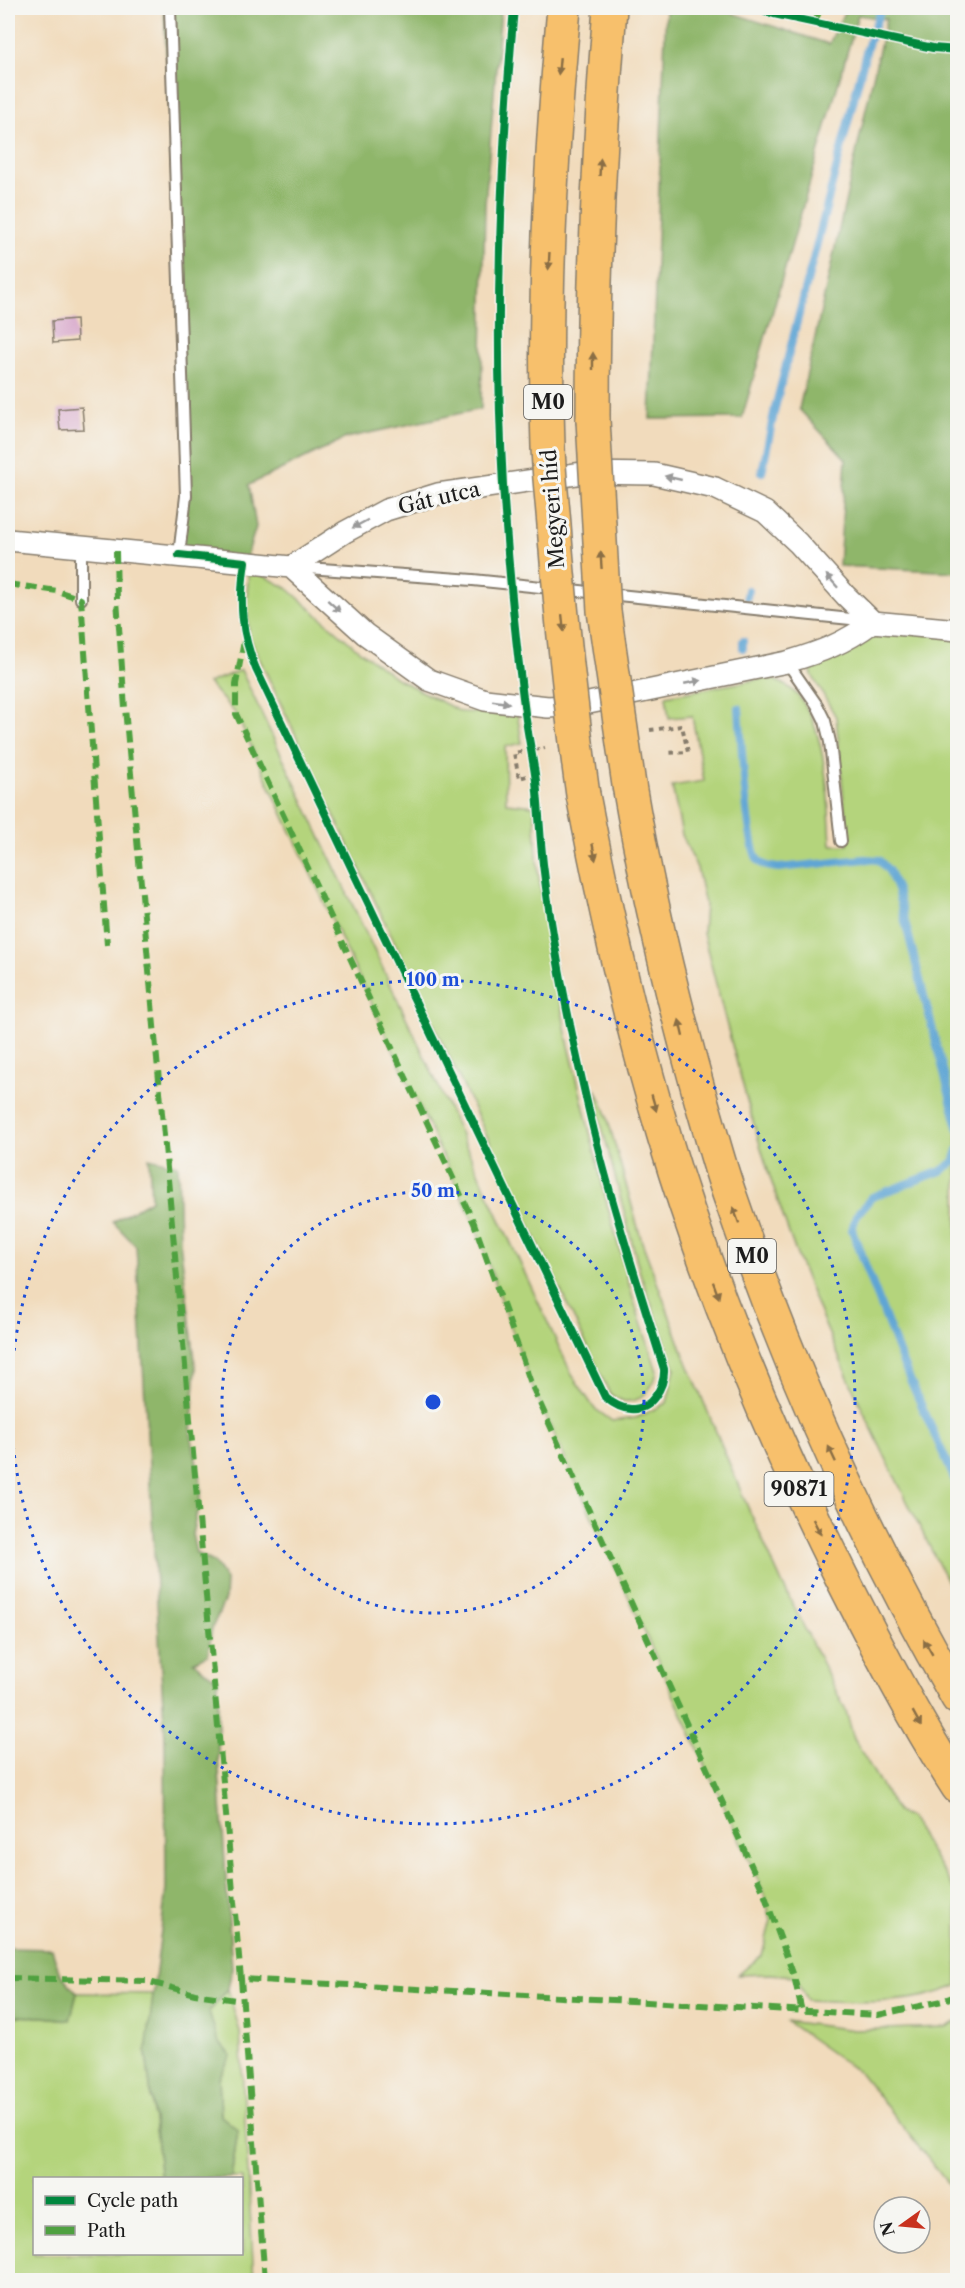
<svg xmlns="http://www.w3.org/2000/svg" width="965" height="2288" viewBox="0 0 965 2288" font-family="'Libre Caslon Text',serif">
  <style>
    .green { fill: #b4d47b; stroke: #68784c; stroke-width: 1.5 }
    .forest { fill: #8fb66b; stroke: #566944; stroke-width: 1.5 }
    .lines { fill: none; stroke-linecap: round; stroke-linejoin: round }
    .stream { stroke: #5ea5d4; stroke-width: 8 }
    .building { fill: #dcb2d0 }
    .service-casing { stroke: #867c6c; stroke-width: 14 }
    .minor-casing { stroke: #867c6c; stroke-width: 24 }
    .trunk-casing { stroke: #867c6c; stroke-width: 36 }
    .path { stroke: #867c6c; stroke-width: 4; stroke-dasharray: 4.5 4.5; stroke-linecap: butt }
    .service { stroke: #fff; stroke-width: 10 }
    .minor { stroke: #fff; stroke-width: 21 }
    .trunk { stroke: #f7c06c; stroke-width: 33 }
    .trunk-bridge-casing { stroke: #867c6c; stroke-width: 36; stroke-linecap: butt }
    .trunk-bridge { stroke: #f7c06c; stroke-width: 33 }
    .quiet { stroke: #4fa141; stroke-width: 6; stroke-dasharray: 12 6; stroke-linecap: butt }
    .cycleway-casing { stroke: #f6f6f2; stroke-width: 11 }
    .cycleway { stroke: #00873e; stroke-width: 8 }
    .oneway { fill: #8a6e44 }
    .oneway2 { fill: #999 }
    .ring { fill: none; stroke: #1d4ed8; stroke-width: 3; stroke-dasharray: 3 6 }
    .labels { text-anchor: middle; stroke-width: 6; stroke-linejoin: round; paint-order: stroke }
    .shield { fill: #f6f6f2; stroke: #5d5d5c; stroke-width: 1.5 }
    .shield-label { font-size: 20px; font-weight: bold; fill: #1c1c1c }
    .street-label { font-size: 21px; fill: #1c1c1c; stroke: #f6f6f2 }
    .centre { fill: #1d4ed8; stroke: #f6f6f2; stroke-width: 3 }
    .ring-label { font-size: 18px; text-anchor: middle; font-weight: bold; fill: #1d4ed8; stroke: #f6f6f2; stroke-width: 6; stroke-linejoin: round; paint-order: stroke }
  </style>
  <rect width="100%" height="100%" fill="#f6f6f2"/>
  <filter id="ink" filterUnits="userSpaceOnUse"><feTurbulence type="fractalNoise" baseFrequency=".0167" numOctaves="2"/><feDisplacementMap in="SourceGraphic" scale="12" xChannelSelector="R" yChannelSelector="G"/><feConvolveMatrix kernelMatrix="1 2 1 2 8 2 1 2 1" color-interpolation-filters="sRGB"/></filter>
  <filter id="wash" filterUnits="userSpaceOnUse"><feTurbulence type="fractalNoise" baseFrequency=".008" numOctaves="4" result="noise"/><feDisplacementMap in="SourceGraphic" scale="24" xChannelSelector="R" yChannelSelector="G"/><feGaussianBlur stdDeviation="1.35" result="paint"/><feColorMatrix in="noise" values="0 0 0 0 0 0 0 0 0 0 0 0 0 0 0 0 0 1.4 0 .05"/><feComposite in="paint" operator="in"/></filter>
  <g filter="url(#wash)">
    <rect width="100%" height="100%" fill="#f1dbbc"/>
    <path class="green" d="M249,568L287,588L357,649L398,679L461,712L517,713L522,743L505,747L506,803L534,806L538,873L566,1033L607,1204L632,1295L657,1371C655,1386 641,1404 624,1401C619,1400 614,1396 610,1394L250,639L246,607Z
      M893,630L957,637V1601C902,1492 846,1382 802,1268C760,1160 732,1046 703,933L705,904L697,868L682,835L672,786L704,781L692,716L669,718L666,696C690,692 714,687 739,683C747,682 757,678 766,679C828,684 828,800 831,845H848L836,717L812,675L810,664L877,634Z
      M241,670L421,1049L572,1375L594,1408L612,1421L636,1418L667,1403L675,1368L640,1273L601,1123L596,1089L605,1109L642,1242L685,1357L742,1494L782,1583L846,1711L854,1739L897,1812L910,1818L957,1894V1986C906,2007 861,2002 807,2000L794,1976L770,1974L738,1975L762,1955L771,1920L763,1891L532,1386L474,1223L236,714L208,683Z
      M228,1989L240,2032L254,2280H8V2016L44,2017L70,2020L77,1993L154,1994L146,2053L161,2178H34V2254H242V2178H231L238,2130L221,2116L219,2078L230,2056L218,2041L209,2012Z
      M786,2021L854,2030L946,2027L957,2021V2195L860,2073Z"/>
    <path class="forest" d="M164,8H501L485,205L481,409L346,438L249,485L256,527L245,562L179,555L188,498Z
      M666,8H716L829,44L846,8H957V572L839,566L846,459L799,409L886,19L858,15L742,418L650,419Z
      M149,1158L178,1165L180,1242L196,1368L191,1434L202,1490L192,1534L196,1553L214,1562L226,1580L225,1599L212,1628L208,1655L193,1662L218,1680V1757L232,1969L228,1989L209,2012L218,2041L231,2056L219,2078L221,2116L238,2130L231,2178H161L146,2053L166,1889L165,1738L136,1246L113,1222L151,1200Z
      M8,1948L52,1949L59,1972L77,1993L70,2020L44,2017L8,2016Z"/>
    <g class="lines">
      <path class="stream" d="M762,472L775,408L867,48L881,8
        M747,597L748,590
        M743,648V641
        M739,708C741,733 746,845 758,860C763,867 771,867 779,868L865,859L879,860L889,871L897,890L958,1128
        M958,1150L954,1162L941,1171L872,1197L856,1216L852,1230L904,1366L958,1487"/>
    </g>
    <g id="blocks">
      <path class="building" d="M76,319L77,341L53,343L52,321Z
        M82,407L84,429L60,430L58,409Z"/>
    </g>
  </g>
  <g filter="url(#ink)">
    <use href="#blocks" fill-opacity="0" stroke="#867c6c" stroke-width="1.5"/>
    <g class="lines">
      <defs>
        <path id="service" d="M170,8L186,496L179,555
          M294,567L473,580L870,621
          M81,599V547
          M787,662L817,705L825,721L830,742L841,841"/>
        <path id="minor" d="M8,540L291,567L365,634L429,680L485,700L548,707L579,705L787,662C821,652 845,643 873,622
          M291,567L345,532L386,510L438,494L583,473L654,474L715,488L765,512L798,543L846,596L873,622L958,630"/>
        <path id="trunk" d="M593,420C593,282 599,145 610,8
          M629,785C647,891 672,996 701,1100C711,1133 719,1166 731,1199C790,1372 866,1539 958,1698
          M583,795C605,911 631,1026 665,1139C710,1289 771,1435 841,1576C877,1647 914,1719 958,1787"/>
      </defs>
      <use href="#service" class="service-casing"/>
      <use href="#minor" class="minor-casing"/>
      <use href="#trunk" class="trunk-casing"/>
      <path class="path" d="M650,730L682,726L688,752L667,753
        M535,774L519,778L514,753L545,748"/>
      <use href="#service" class="service"/>
      <use href="#minor" class="minor"/>
      <use href="#trunk" class="trunk"/>
      <defs>
        <path id="trunk-bridge" d="M564,8C551,151 543,303 548,447C549,477 553,507 555,538C562,623 571,709 583,795
          M593,420L604,611L629,785"/>
      </defs>
      <use href="#trunk-bridge" class="trunk-bridge-casing"/>
      <use href="#trunk-bridge" class="trunk-bridge"/>
      <path class="quiet" d="M814,23L821,8
        M116,551L117,600L125,708L241,1979L878,2015L942,2001L958,1995
        M8,584L57,591L81,599L107,945
        M244,641L236,684V714L474,1223L532,1386L763,1891L794,1976L802,2012
        M8,1978L146,1981L195,1994L242,2001
        M241,1979L265,2280"/>
      <defs>
        <path id="cycleway" d="M756,8L774,14L933,48L958,50
          M179,555L245,562C239,601 241,634 256,669L605,1397C612,1403 621,1409 631,1409C651,1411 665,1386 664,1369C635,1276 605,1184 584,1089C567,1015 552,939 543,864C540,837 539,809 536,781C533,758 528,736 525,713C515,638 508,561 503,485C494,325 500,167 514,8"/>
      </defs>
      <use href="#cycleway" class="cycleway-casing"/>
      <use href="#cycleway" class="cycleway"/>
    </g>
    <defs><path id="oneway-solid" d="M-6-.8H1V-3.2L6.5 0L1 3.2V.8H-6Z" transform="scale(1.5)"/></defs>
    <g class="oneway">
      <use href="#oneway-solid" transform="translate(559 66) rotate(95)"/>
      <use href="#oneway-solid" transform="translate(600 167) rotate(-87)"/>
      <use href="#oneway-solid" transform="translate(549 261) rotate(93)"/>
      <use href="#oneway-solid" transform="translate(593 361) rotate(-90)"/>
      <use href="#oneway-solid" transform="translate(601 560) rotate(-94)"/>
      <use href="#oneway-solid" transform="translate(563 623) rotate(84)"/>
      <use href="#oneway-solid" transform="translate(594 852) rotate(79)"/>
      <use href="#oneway-solid" transform="translate(681 1028) rotate(-103)"/>
      <use href="#oneway-solid" transform="translate(654 1103) rotate(74)"/>
      <use href="#oneway-solid" transform="translate(736 1215) rotate(-110)"/>
      <use href="#oneway-solid" transform="translate(716 1290) rotate(70)"/>
      <use href="#oneway-solid" transform="translate(832 1454) rotate(-115)"/>
      <use href="#oneway-solid" transform="translate(817 1527) rotate(63)"/>
      <use href="#oneway-solid" transform="translate(928 1647) rotate(-120)"/>
      <use href="#oneway-solid" transform="translate(917 1719) rotate(61)"/>
    </g>
    <g class="oneway2">
      <use href="#oneway-solid" transform="translate(673 478) rotate(-167)"/>
      <use href="#oneway-solid" transform="translate(360 524) rotate(152)"/>
      <use href="#oneway-solid" transform="translate(832 581) rotate(-132)"/>
      <use href="#oneway-solid" transform="translate(334 606) rotate(42)"/>
      <use href="#oneway-solid" transform="translate(693 682) rotate(-11)"/>
      <use href="#oneway-solid" transform="translate(501 702) rotate(8)"/>
    </g>
  </g>
  <g class="ring">
    <circle cx="433" cy="1402" r="211"/>
    <circle cx="433" cy="1402" r="422"/>
  </g>
  <g class="labels">
    <g class="shield">
      <rect x="524" y="385" width="48" height="34" rx="4.5"/>
      <rect x="728" y="1239" width="48" height="34" rx="4.5"/>
      <rect x="764.5" y="1472" width="69" height="34" rx="4.5"/>
    </g>
    <g class="shield-label">
      <text x="548" y="409">M0</text>
      <text x="752" y="1263">M0</text>
      <text x="799" y="1496">90871</text>
    </g>
    <g class="street-label">
      <text transform="translate(439 498) rotate(-13)" y="7">Gát utca</text>
      <text transform="translate(553 509) rotate(-94)" y="7">Megyeri híd</text>
    </g>
  </g>
  <circle cx="433" cy="1402" r="9" class="centre"/>
  <g class="ring-label">
    <text x="433" y="986">100 m</text>
    <text x="433" y="1197">50 m</text>
  </g>
  <rect width="965" height="2288" fill="none" stroke="#f6f6f2" stroke-width="30"/>
  <rect x="33" y="2177" width="210" height="78" fill="#f6f6f2" stroke="#9f9f9c" stroke-width="1.5"/>
  <rect x="45" y="2196" width="30" height="9" fill="#00873e" stroke="#9f9f9c" stroke-width="1.5"/>
  <text x="87" y="2207" font-size="18" fill="#1c1c1c">Cycle path</text>
  <rect x="45" y="2226" width="30" height="9" fill="#4fa141" stroke="#9f9f9c" stroke-width="1.5"/>
  <text x="87" y="2237" font-size="18" fill="#1c1c1c">Path</text>
  <g transform="translate(902 2225) rotate(255)"><circle r="28" fill="#f6f6f2" stroke="#9f9f9c" stroke-width="1.5"/>
  <path d="M0-4.5L10 22L0 15L-10 22Z" fill="#c8321e"/>
  <text y="-9" font-size="16" font-weight="bold" text-anchor="middle" fill="#1c1c1c">N</text>
  </g>
</svg>
